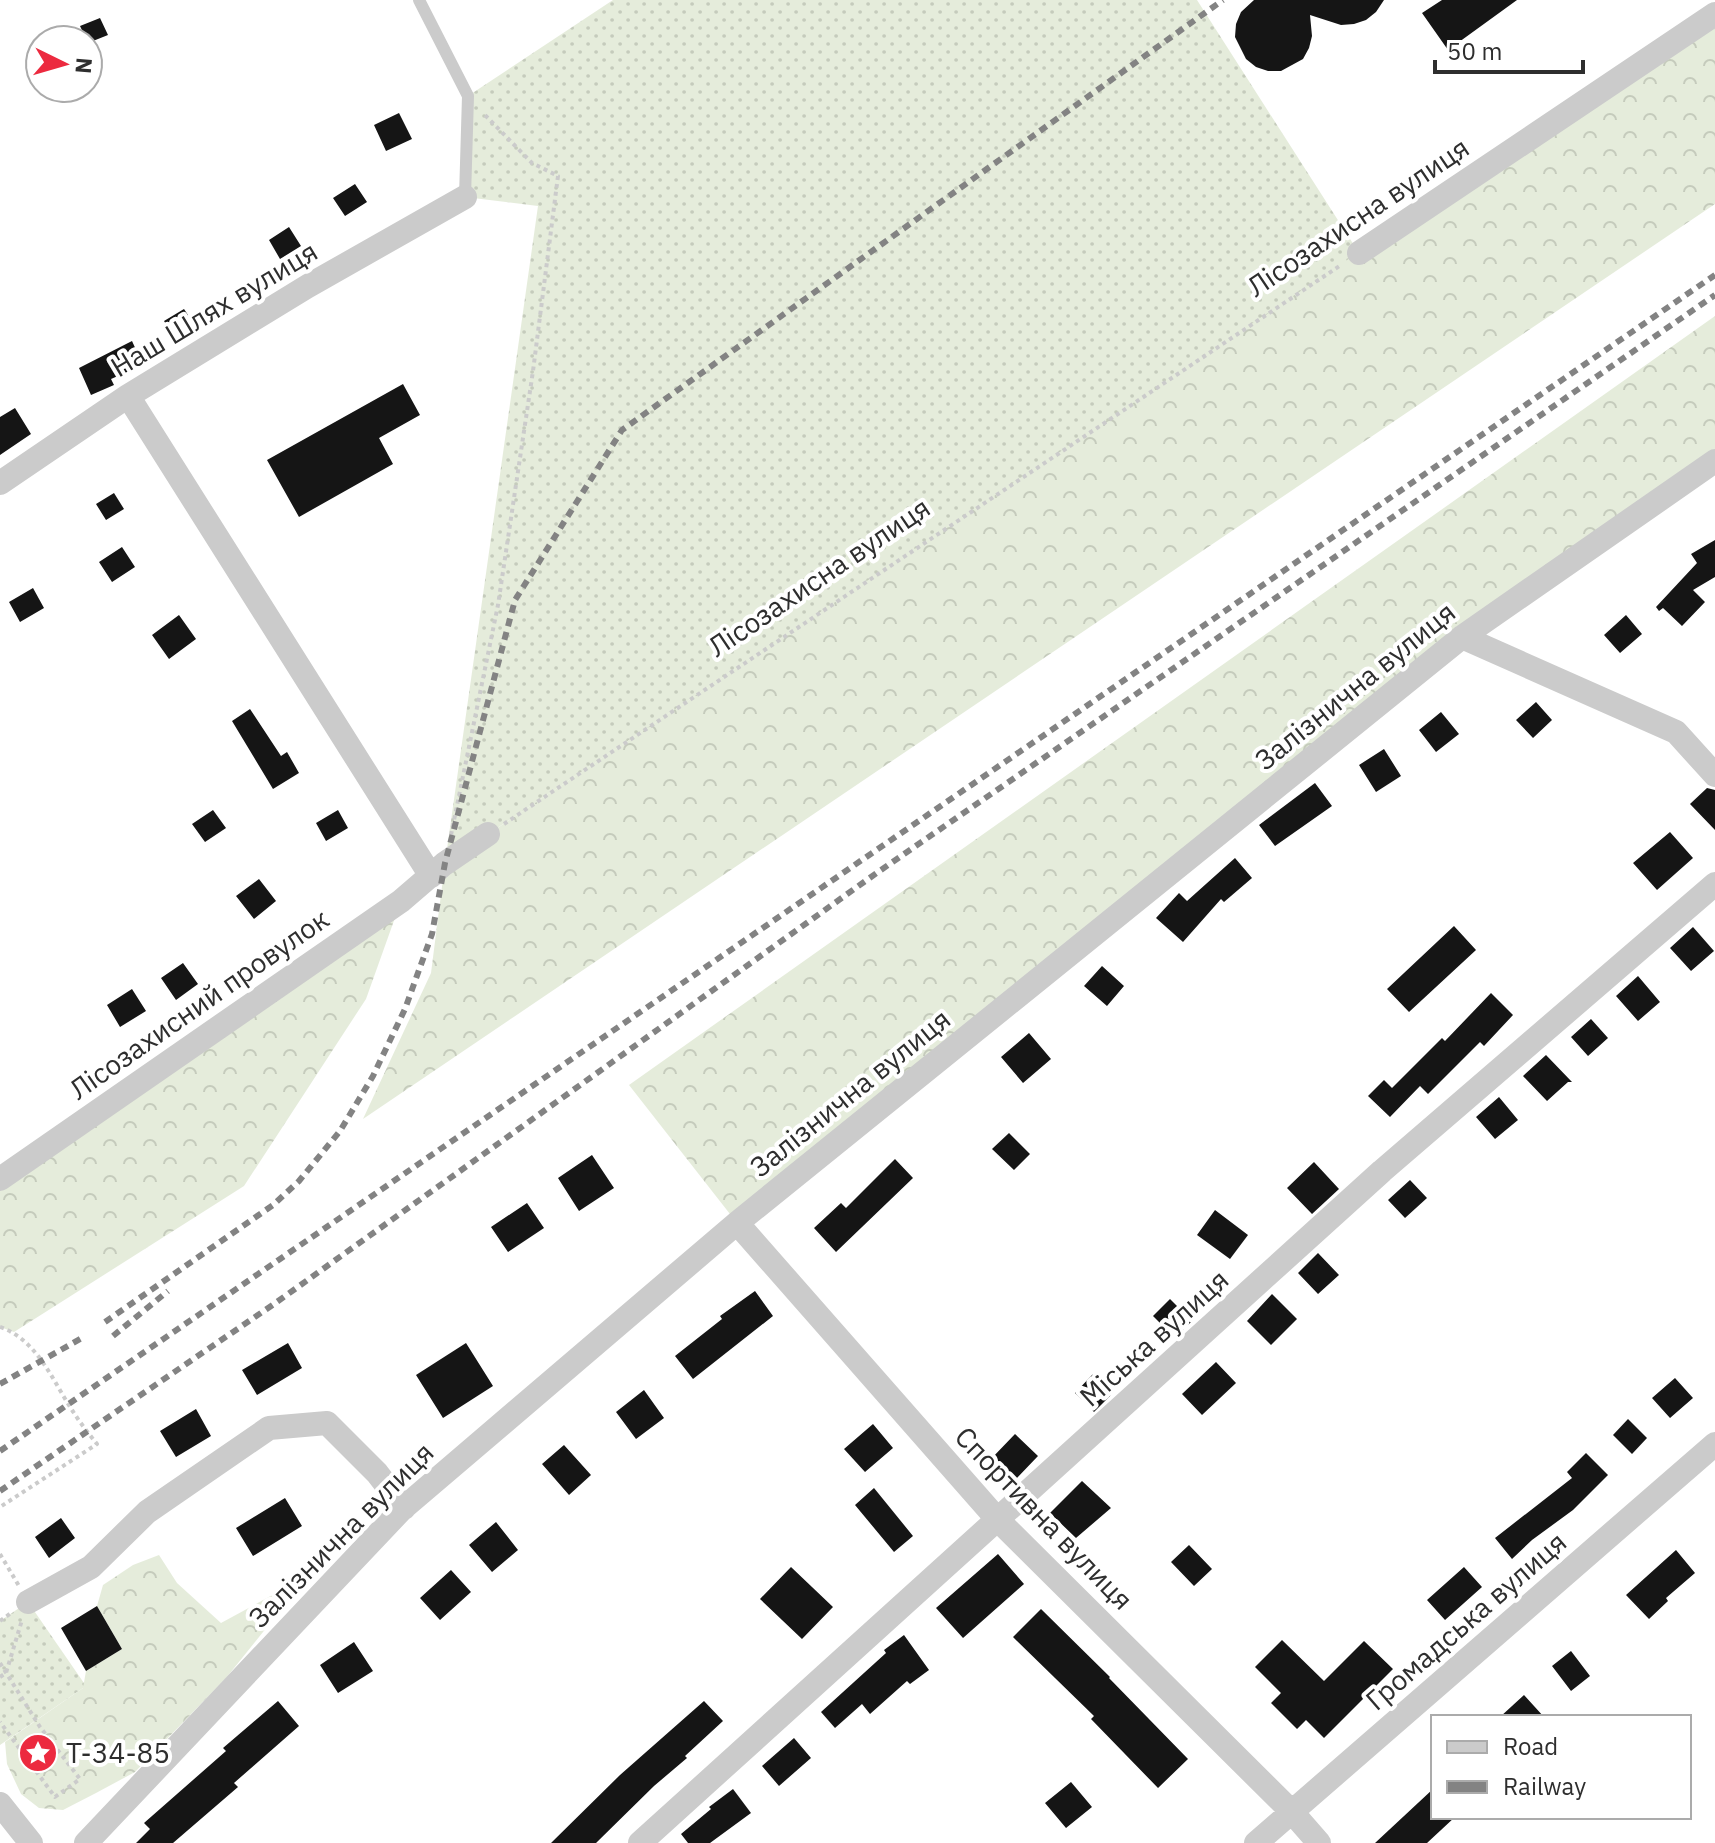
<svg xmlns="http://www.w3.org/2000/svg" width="1715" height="1843" viewBox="0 0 1715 1843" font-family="'IBM Plex Sans',sans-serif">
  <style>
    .grass { fill: url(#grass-dots) }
    .forest { fill: url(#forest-crowns) }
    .building { fill: #151515 }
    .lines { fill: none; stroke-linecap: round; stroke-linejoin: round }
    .path { stroke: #cbcbcb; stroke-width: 4; stroke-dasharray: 4 4; stroke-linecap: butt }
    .lane { stroke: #cbcbcb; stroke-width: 12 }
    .street { stroke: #cbcbcb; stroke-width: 24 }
    .rail { stroke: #838383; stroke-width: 6; stroke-dasharray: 8 6; stroke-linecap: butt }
    .labels { text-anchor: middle; stroke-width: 8; stroke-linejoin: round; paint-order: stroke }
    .street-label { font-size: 28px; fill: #2e2e2e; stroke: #fff }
    .poi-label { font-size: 28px; fill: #2e2e2e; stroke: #fff; text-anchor: start }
  </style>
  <defs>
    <pattern id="grass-dots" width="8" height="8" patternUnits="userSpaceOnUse" patternTransform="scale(2)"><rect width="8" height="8" fill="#e5ecdb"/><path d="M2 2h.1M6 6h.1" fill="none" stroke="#c5cbbc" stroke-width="1.8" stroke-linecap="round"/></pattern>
    <pattern id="forest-crowns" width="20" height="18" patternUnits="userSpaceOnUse" patternTransform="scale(2)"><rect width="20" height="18" fill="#e5ecdb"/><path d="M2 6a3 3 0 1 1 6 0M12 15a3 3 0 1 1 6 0" fill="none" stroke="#c5cbbc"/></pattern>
  </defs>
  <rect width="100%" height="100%" fill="#fff"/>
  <path class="grass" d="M613,0H1197L1359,253L445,863L538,206L465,197L468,96Z
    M28,1602L86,1686L0,1745V1621Z"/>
  <path class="forest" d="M1715,14V204L363,1119L431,973L445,863Z
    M1715,316V461L1462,637L737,1223L629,1085Z
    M401,901L366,999L244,1186L14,1332L0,1327V1179Z
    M159,1555L177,1583L221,1623L289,1586L271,1622L226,1678L135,1772L96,1793L63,1810L39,1808L21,1794L7,1764L5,1742L83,1688L86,1671L122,1649L97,1606L103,1585L133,1565Z"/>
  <path class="building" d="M1254,0H1384L1376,12L1366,20L1354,24L1341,25L1310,15L1312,36L1309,48L1303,59L1281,71H1268L1256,67L1246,59L1235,37L1236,24L1241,12Z
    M1442,0H1517L1448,50L1422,13Z
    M100,18L108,35L88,43L80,26Z
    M399,113L412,139L386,151L374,125Z
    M355,184L367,202L345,216L333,198Z
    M289,227L301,246L280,259L269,240Z
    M184,309L198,330L178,343L164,321Z
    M132,341L143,365L111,379L114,385L91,395L79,368Z
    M403,384L420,415L379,438L393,464L299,517L267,460Z
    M15,408L31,434L0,455V417Z
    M114,493L124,509L106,520L96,504Z
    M1715,540V577L1693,590L1705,602L1682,626L1663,608L1659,611L1656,607L1697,563L1691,554Z
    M122,547L135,567L112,582L99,562Z
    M33,588L44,608L20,622L9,602Z
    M179,615L196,639L169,659L152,635Z
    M1626,615L1642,634L1620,653L1604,635Z
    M1536,702L1552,720L1533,738L1516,720Z
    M250,709L281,756L287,752L299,773L273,789L232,721Z
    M1441,712L1459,734L1436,752L1419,730Z
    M1384,749L1401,776L1376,792L1359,765Z
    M1315,783L1332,806L1275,846L1259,825Z
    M1707,788L1715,790V830L1690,804Z
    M213,810L226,828L205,842L192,824Z
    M338,810L348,828L326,841L316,823Z
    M1670,832L1693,858L1657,890L1633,863Z
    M1235,858L1252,878L1224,902L1221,899L1183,942L1156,918L1179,893L1187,901Z
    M259,879L276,901L254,919L236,896Z
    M1454,926L1476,950L1409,1012L1387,989Z
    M1693,927L1714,951L1691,971L1670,948Z
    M183,963L198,984L176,1000L161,978Z
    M1102,966L1124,986L1107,1006L1084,986Z
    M1638,976L1660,1002L1638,1021L1616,996Z
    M132,989L146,1011L120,1027L107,1005Z
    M1491,993L1513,1015L1484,1046L1480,1042L1428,1094L1420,1086L1390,1117L1368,1096L1384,1080L1392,1088L1442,1038L1445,1041Z
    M1591,1019L1608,1038L1588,1056L1571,1037Z
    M1029,1033L1051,1059L1023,1083L1001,1057Z
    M1546,1055L1572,1082H1568L1547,1101L1523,1076Z
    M1499,1097L1518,1120L1495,1139L1476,1117Z
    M1009,1133L1030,1154L1014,1170L992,1149Z
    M592,1155L614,1188L579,1211L558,1178Z
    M895,1159L913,1178L836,1252L814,1228L841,1203L846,1208Z
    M1314,1162L1339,1189L1312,1214L1287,1188Z
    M1410,1180L1427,1198L1405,1218L1388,1200Z
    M527,1203L544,1228L508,1252L491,1227Z
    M1215,1210L1248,1235L1230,1259L1197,1235Z
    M1318,1253L1339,1275L1318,1294L1298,1273Z
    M755,1291L773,1316L693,1379L675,1356L722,1319L720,1316Z
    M1272,1294L1297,1319L1271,1345L1247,1321Z
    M1170,1299L1192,1321L1175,1338L1153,1316Z
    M288,1343L302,1368L257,1395L242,1370Z
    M466,1343L493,1386L443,1418L416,1375Z
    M1216,1362L1236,1383L1202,1415L1182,1394Z
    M1093,1374L1113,1393L1094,1412L1075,1393Z
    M1675,1378L1693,1398L1670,1418L1652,1398Z
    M644,1390L664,1418L636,1439L616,1412Z
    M196,1409L211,1436L176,1457L160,1431Z
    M1628,1419L1647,1438L1632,1454L1613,1435Z
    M873,1424L893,1448L865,1472L844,1449Z
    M1015,1434L1038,1456L1013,1482L990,1460Z
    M564,1445L591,1475L569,1495L542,1464Z
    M1586,1453L1608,1475L1573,1510L1532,1540L1512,1559L1495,1538L1572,1478L1567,1472Z
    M1082,1481L1111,1508L1076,1538L1050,1513Z
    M874,1488L913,1536L894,1552L855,1505Z
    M285,1498L302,1526L253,1556L236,1528Z
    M61,1518L75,1538L49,1558L35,1537Z
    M496,1522L518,1550L492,1572L469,1545Z
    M1189,1545L1212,1569L1194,1586L1171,1562Z
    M1676,1550L1695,1573L1666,1598L1668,1601L1649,1619L1626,1595Z
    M998,1554L1024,1584L963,1638L936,1608Z
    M791,1567L833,1607L802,1639L760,1599Z
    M1464,1567L1482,1587L1445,1620L1427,1600Z
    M451,1570L471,1592L440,1620L420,1598Z
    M97,1606L122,1649L86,1671L61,1628Z
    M1041,1609L1110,1677L1109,1678L1188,1759L1158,1788L1091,1719L1094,1716L1013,1637Z
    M904,1635L929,1670L910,1684L907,1681L870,1714L862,1704L835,1728L821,1712L886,1653L884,1650Z
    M1282,1640L1324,1681L1364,1641L1393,1669L1324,1738L1306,1720L1297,1729L1271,1703L1281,1693L1255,1667Z
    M354,1642L373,1671L338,1693L320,1665Z
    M1571,1651L1590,1676L1571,1691L1552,1666Z
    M1524,1695L1544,1717H1500Z
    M278,1701L299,1726L234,1783L238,1787L173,1843H136L150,1829L144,1823L226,1751L223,1748Z
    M704,1701L723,1721L685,1756L687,1758L654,1786L596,1843H551L620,1775Z
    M794,1738L811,1758L779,1786L762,1766Z
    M1071,1782L1092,1807L1066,1828L1045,1803Z
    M733,1789L751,1813L710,1843H688L681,1834L711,1809L709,1807Z
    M1433,1789V1817H1455L1427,1843H1375Z"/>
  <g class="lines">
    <path class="path" d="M504,824L1341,265
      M451,835L498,605L533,371L558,176L532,163L483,113
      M0,1327C38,1340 53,1382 74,1413C81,1424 89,1434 97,1444L0,1507
      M0,1554L19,1586
      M0,1621L11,1613
      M0,1663L40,1727L80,1779L55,1797L0,1722
      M0,1677L6,1673L22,1620"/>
    <path class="lane" d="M419,0L468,96L465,197"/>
    <path class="street" d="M1359,253L1715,14
      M128,396L431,876
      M0,483L128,396L308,286L465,197
      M1462,637L1676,732L1715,775
      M0,1179L401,901L444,864L488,834
      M737,1223L998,1520L1292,1812L1319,1843
      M28,1602L91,1567L147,1512L269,1428L327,1423L377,1473L404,1508
      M0,1804L31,1843
      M86,1843L401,1510L737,1223L1462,637L1715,461
      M640,1843L1382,1171L1715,884
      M1256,1843L1715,1444"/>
    <path class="rail" d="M105,1322L273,1205L299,1181L340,1131L373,1076L405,1009L432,934L445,863L515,600L622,430L1223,0
      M113,1336L168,1291
      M0,1384L82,1338
      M0,1451L1715,275
      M0,1491L274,1304L878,872L1715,295"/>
  </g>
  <defs>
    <symbol id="sight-disc" viewBox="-11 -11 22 22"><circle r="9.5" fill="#ec2a3f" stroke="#fff"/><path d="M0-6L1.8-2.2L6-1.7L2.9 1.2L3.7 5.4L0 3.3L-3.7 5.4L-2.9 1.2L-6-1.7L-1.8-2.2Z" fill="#fff"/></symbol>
  </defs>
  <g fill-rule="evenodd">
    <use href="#sight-disc" x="16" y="1731" width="44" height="44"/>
  </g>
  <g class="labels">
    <g class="street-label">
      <text transform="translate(1358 217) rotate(-34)" y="10">Лісозахисна вулиця</text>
      <text transform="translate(214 309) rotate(-31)" y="10">Наш Шлях вулиця</text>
      <text transform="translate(819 577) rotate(-34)" y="10">Лісозахисна вулиця</text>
      <text transform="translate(1355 686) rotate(-39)" y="10">Залізнична вулиця</text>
      <text transform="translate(199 1004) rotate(-35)" y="10">Лісозахисний провулок</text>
      <text transform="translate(850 1093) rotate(-39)" y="10">Залізнична вулиця</text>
      <text transform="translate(1154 1338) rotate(-42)" y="10">Міська вулиця</text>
      <text transform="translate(1044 1518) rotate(46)" y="10">Спортивна вулиця</text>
      <text transform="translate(341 1535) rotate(-45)" y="10">Залізнична вулиця</text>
      <text transform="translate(1466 1621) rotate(-41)" y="10">Громадська вулиця</text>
    </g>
    <g class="poi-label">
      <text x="66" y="1763">Т-34-85</text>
    </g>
  </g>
  <rect x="1431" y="1715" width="260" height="104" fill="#ffffff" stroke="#ababab" stroke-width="2"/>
  <rect x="1447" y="1741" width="40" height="12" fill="#cbcbcb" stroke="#ababab" stroke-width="2"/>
  <text x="1503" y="1755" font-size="24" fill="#2e2e2e">Road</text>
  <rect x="1447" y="1781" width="40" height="12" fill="#838383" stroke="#ababab" stroke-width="2"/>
  <text x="1503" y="1795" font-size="24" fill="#2e2e2e">Railway</text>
  <g transform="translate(64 64) rotate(95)"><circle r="38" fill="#ffffff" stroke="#ababab" stroke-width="2"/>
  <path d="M0-6L14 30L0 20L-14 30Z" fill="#ec2a3f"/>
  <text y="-12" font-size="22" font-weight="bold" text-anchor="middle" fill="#2e2e2e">N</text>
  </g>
  <path d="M1435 60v12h148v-12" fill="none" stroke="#2e2e2e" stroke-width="4"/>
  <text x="1447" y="60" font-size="24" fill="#2e2e2e" stroke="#ffffff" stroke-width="6" paint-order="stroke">50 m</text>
</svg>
